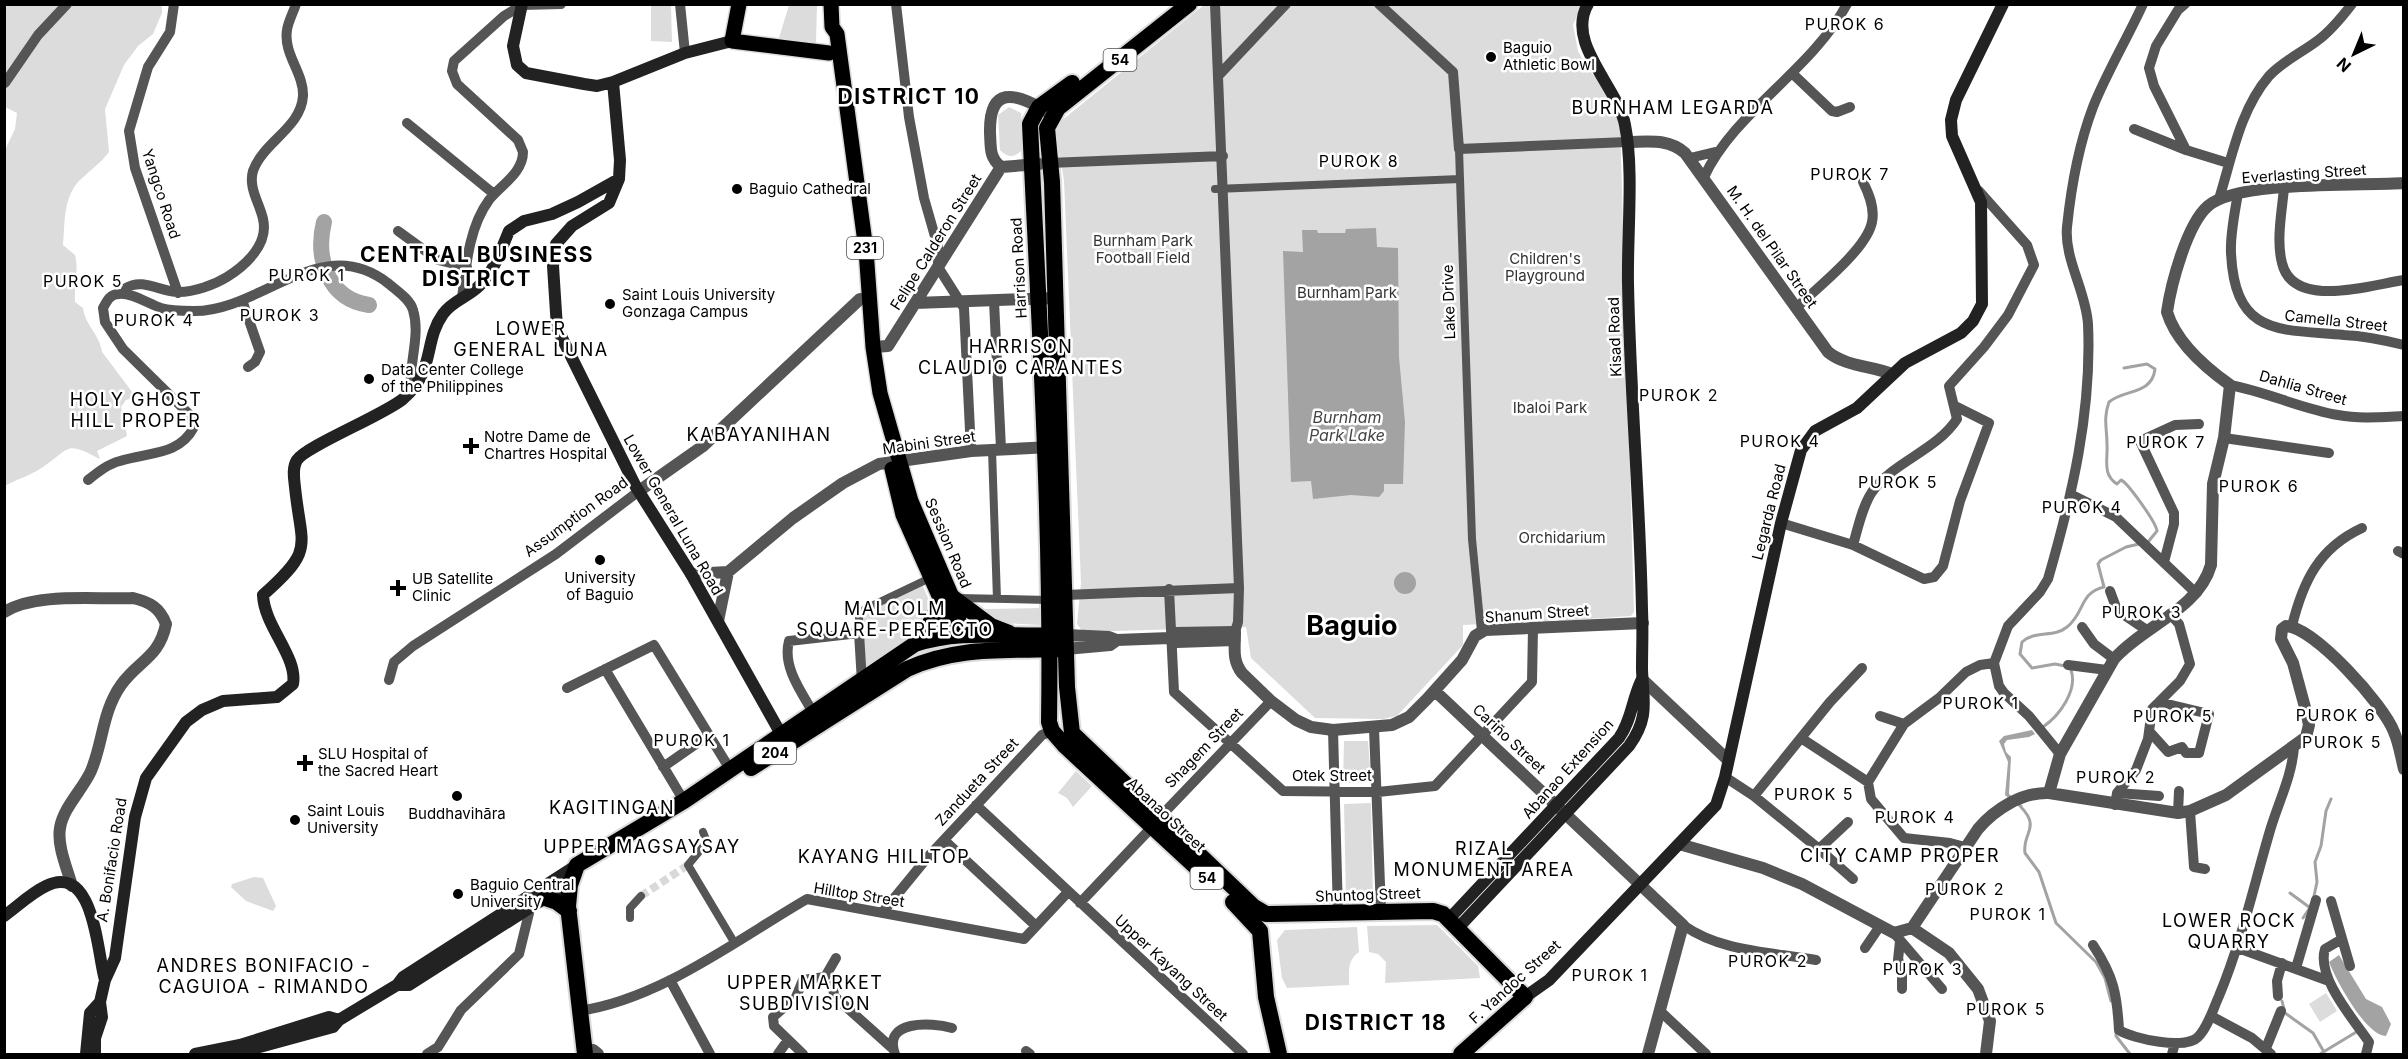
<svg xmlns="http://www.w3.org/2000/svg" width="2408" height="1059" viewBox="0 0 2408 1059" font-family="Inter,sans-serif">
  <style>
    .green { fill: #dcdcdc }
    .water { fill: #a3a3a3 }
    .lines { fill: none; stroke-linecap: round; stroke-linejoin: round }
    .stream { stroke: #a3a3a3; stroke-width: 3 }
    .river { stroke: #a3a3a3; stroke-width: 16 }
    .pedestrian-tunnel { stroke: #d9d9d9; stroke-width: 8; stroke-dasharray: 8 4; stroke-linecap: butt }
    .primary-casing { stroke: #dbdbdb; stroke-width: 18 }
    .trunk-casing { stroke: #dbdbdb; stroke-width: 20 }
    .pedestrian { stroke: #555; stroke-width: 8 }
    .minor { stroke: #555; stroke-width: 10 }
    .tertiary { stroke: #555; stroke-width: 12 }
    .secondary { stroke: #222; stroke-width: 12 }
    .primary { stroke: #000; stroke-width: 15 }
    .trunk { stroke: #000; stroke-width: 16 }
    .poi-dot { fill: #000; stroke: #fff; stroke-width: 2 }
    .labels { text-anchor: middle; stroke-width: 5; stroke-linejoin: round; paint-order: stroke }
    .shield { fill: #fff; stroke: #4c4c4c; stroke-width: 1.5 }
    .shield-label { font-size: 14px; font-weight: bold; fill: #000 }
    .poi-label { font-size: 15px; fill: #000; stroke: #fff; text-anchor: start }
    .street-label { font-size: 15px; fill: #000; stroke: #fff }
    .park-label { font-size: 15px; fill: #333; stroke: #fff }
    .neighbourhood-label { font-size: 16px; letter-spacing: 1.5px; fill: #000; stroke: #fff }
    .water-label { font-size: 16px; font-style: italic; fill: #444; stroke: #fff }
    .quarter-label { font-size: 18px; letter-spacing: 1.5px; fill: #000; stroke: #fff }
    .district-label { font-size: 21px; font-weight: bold; letter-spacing: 1.5px; fill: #000; stroke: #fff }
    .town-label { font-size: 27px; font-weight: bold; fill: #000; stroke: #fff }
  </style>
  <rect width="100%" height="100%" fill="#fff"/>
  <path class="green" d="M5,5H162V13L153,34L138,46L124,65L105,109L109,152C100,164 89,171 79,181C63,198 65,224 63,245L75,255C79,270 74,284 75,302L83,308C85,325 100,335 102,352L136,397L126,400L121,407L127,436L97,451L100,459C65,441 72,447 43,467C32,475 17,479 5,486L4,152L15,129L17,113L5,107Z
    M651,5H671L672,42L651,41Z
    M789,5H817L816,42L811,46L779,38Z
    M1204,5H1582L1573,25L1578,51L1587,68L1599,81L1620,120L1634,612L1631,616L1559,621L1556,604L1551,605L1552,621L1463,625V645L1397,716L1383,719L1315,718L1251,658L1246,627L1083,632L1077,624L1081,583L1064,180L1056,134L1061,121Z
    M1009,107L1021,113L1022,150C1014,158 1008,158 1000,150L998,115Z
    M921,582L932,607L920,630L863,670L858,630L865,609Z
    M1040,608V625L1001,623L984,613L985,609Z
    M1344,741H1368L1371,782L1343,783Z
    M1076,771L1092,786L1073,807L1067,798L1058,793Z
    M1371,803L1373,899H1346L1344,804Z
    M254,877L263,878L276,906L273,911L246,901L231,887L232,884Z
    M1437,925L1478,966L1480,978L1385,983L1386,962L1378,954L1369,952L1367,926Z
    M1357,927L1359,952C1347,960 1349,972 1349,985L1287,988L1282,978L1277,940L1285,930Z
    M2326,993L2337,1011L2320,1022L2309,1004Z"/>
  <path class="water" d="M1376,228L1377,247L1398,248L1399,357L1405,422L1403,484H1384V491L1379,497L1351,495L1313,499L1311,481L1291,482L1283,251L1303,252L1302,230H1317L1318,233H1345L1346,229Z
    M1394 583a11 11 0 1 1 22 0a11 11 0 1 1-22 0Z
    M2032,730L2035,734L2029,737L2007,740L2004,744L2006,752L2011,757L2009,794L2023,806L2019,807L2005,795L2008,762L1999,741L2004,736Z
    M2339,955L2366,999L2382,1007L2391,1024L2386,1036C2366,1036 2336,980 2329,962Z"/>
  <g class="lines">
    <path class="stream" d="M2124,368L2147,364L2155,369C2152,395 2124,389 2109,402C2103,419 2107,428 2107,445C2108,460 2102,474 2117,484L2121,480C2127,482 2156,522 2157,531L2148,542
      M2065,666L2055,664L2032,668L2020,654L2022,642C2035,630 2054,638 2067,627C2085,613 2079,593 2104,587L2098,564L2101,560L2126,547L2139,544
      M2043,727C2060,715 2078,690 2071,670
      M2021,807C2041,828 2022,833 2025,853L2039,872L2056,923L2096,962L2105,978L2111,1001
      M2290,893L2309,907
      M2314,896L2317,882L2315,862L2321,846L2326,811L2331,799
      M2303,918L2309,909
      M2282,1001L2285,1013L2313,1033L2324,1052
      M2116,1031V1036L2130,1054
      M2320,1054L2358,1031"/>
    <path class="river" d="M324,222C315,258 328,299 369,305"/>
    <path class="pedestrian-tunnel" d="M641,896L688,865"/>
    <defs>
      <path id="primary" d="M739,4L732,41L829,53
        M831,4L832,27L837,34L866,250L873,347L880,393L911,501L958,611L959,622L956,634
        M892,469L903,515L956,634"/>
      <path id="trunk" d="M1189,4L1058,108L1047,128L1052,182L1067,687L1072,733L1254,907L1266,914L1433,911L1443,914L1525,997L1461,1054
        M1072,83L1039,107L1030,124C1039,323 1052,522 1049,722L1052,731L1065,746L1199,870
        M952,597L991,626L1009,633
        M915,644C928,630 935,617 940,599
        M751,768L907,669C957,646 1005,651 1060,649
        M545,898L557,902L569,911
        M1233,902L1260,931L1266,997L1279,1054
        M585,1054L568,906L570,885L577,865L684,801L915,644C962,628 1010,638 1059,635"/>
    </defs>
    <use href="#primary" class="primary-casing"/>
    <use href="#trunk" class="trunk-casing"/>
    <path class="pedestrian" d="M1459,149L1472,539L1481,631
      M1215,189L1460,179
      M992,450L997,599
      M959,598L1049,600
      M859,633V616L865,609L930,578
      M703,832L707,842L688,865L734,942
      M630,918V908L641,896"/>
    <path class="minor" d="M174,4L170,32L148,67L129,131L135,168L178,293
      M680,4L685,53
      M896,4L909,117L924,198L938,247V267L964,308L971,451
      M1215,4L1239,588L1238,622L1235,632
      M1379,4L1453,72L1459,149L1627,142
      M2185,4L2178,10L2156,46L2149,68L2154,86L2186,150L2228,163
      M1792,73L1832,111L1837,112L1850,107
      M1219,75L1286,4
      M5,83L38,35L67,4
      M407,123L494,194
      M2134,129L2186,150
      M1690,158L1715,152
      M1049,163L1223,156
      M1704,177C1735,111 1811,71 1847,4
      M2284,188C2282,211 2276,240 2282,263C2293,310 2370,285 2404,280
      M2238,193C2235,212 2230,234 2231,253C2235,337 2280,329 2344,335C2364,336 2384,340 2404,345
      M2219,199C2232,157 2240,110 2269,76C2283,61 2301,53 2317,41C2331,31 2342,17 2352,4
      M398,231L438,260L467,267
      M126,294V288C143,277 162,293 179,292C194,292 214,285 227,277C246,265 269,244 263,219C260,204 248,188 253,171C263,142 301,128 303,96C304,73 283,54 287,30C288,22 293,13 296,4
      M462,298C466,266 469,227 489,200C501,185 523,173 523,152L518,140L457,84L452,71L454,61L504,16L522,5L561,4
      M242,300L260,352L255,362L248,367
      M994,301L1001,449
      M1796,308C1816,289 1867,249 1872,222C1875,208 1869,194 1863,182
      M2230,385C2267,392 2302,409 2338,415C2360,419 2382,417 2404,416
      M2224,438L2329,453
      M88,480C98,472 108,464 120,461C148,452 179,456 194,427L191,416L123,349L105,322L103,308C107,301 110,294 119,294C131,292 149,304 161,308C171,311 182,311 193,311C262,312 321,230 389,284C397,291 410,299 413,310C421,336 408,365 411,391
      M2072,495L2116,517L2196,593
      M1781,523L1853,545L1924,579L1934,577L1943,566L1960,501L1989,423L1955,406
      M1853,545C1858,528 1862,507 1872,492C1894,461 1936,451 1957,419L1949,386L1984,347L2008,315L2034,265L2027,245L1979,191
      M2398,551L2404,554
      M2164,562L2174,524V513L2140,441L2175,425L2199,424
      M1169,589L1174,692L1283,791L1378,792L1435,786L1532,682L1533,628
      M2110,591L2117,610L2148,631
      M1065,595L1239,588
      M2292,626C2303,581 2319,548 2362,528
      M2082,627L2094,644L2114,659
      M2068,665L2107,670
      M605,669L684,801
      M389,680L394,662L413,646L556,554L639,491
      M567,688L654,645L731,771
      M814,714C802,693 782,667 789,641L859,633L862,682
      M1880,716L1904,724
      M1374,728L1381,911
      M1333,730L1338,914
      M2150,732L2168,752L2182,747L2186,753H2199L2209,714L2159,702
      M1801,738L1868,782
      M2060,754L2029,716L2004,693L1999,686L1994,663L2008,626L2040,592L2048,579C2072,496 2092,412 2088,324C2086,291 2064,259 2067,227C2071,188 2079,144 2093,107C2107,72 2127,39 2143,4
      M663,767L709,735
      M1725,777L1754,796L1819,849L1848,822
      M2117,793L2159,796
      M1754,796L1830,702L1862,668
      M976,805L1243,1054
      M2115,805L2117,793L2136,770L2148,739L2152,709L2180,681L2190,664L2179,624L2170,614
      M2190,811L2194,867L2205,869
      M2178,813L2179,791
      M1160,817L1271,701
      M944,840L1036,926
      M1965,847L1950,843L1904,838L1871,799L1868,782L1904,724L1939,698L1966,672L1980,665L1994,663
      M1819,849L1853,879
      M2331,901L2350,966
      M1080,903L1152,827
      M882,913L927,858L1042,735L1052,731
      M1683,925C1721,952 1771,952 1816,960
      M1894,933L1942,989
      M2342,939L2325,949C2316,977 2354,1020 2369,1042L2366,1054
      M1900,941L1898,960L1902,967V989
      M2093,945C2114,977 2117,994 2119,1030C2133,1039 2186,1050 2198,1037C2208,1027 2213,1009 2219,996C2241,943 2253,889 2269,834C2277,805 2292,777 2294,747
      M1865,948L1880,926
      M2238,948L2329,981
      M2296,968L2316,900
      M670,980L710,1054
      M833,985L834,996L892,1048
      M2278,996L2277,981L2282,963
      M578,1011C659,1000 738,939 807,899L1024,939L1068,892
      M1660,1011L1706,1054
      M2211,1016L2252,1038L2271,1054
      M2266,1048L2281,1011
      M1026,1051L1030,1054
      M427,1054L438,1047L461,1010L519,954L530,909
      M778,1054L788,1040
      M803,1054L774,1026L773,1017L796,997L803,980L825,977L836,958
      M895,1054C882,1020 931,1022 952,1028
      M2172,1054L2175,1043"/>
    <path class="tertiary" d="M1627,142C1648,142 1668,138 1685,153L1828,352C1845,366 1871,366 1892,374
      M1001,167C989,157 991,148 990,133C989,86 1014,92 1046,111
      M1001,167L1039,164
      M915,303L1055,298
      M873,347L888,346L1001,167
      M639,491L703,446L860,299
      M691,574L728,572L793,518L843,483L879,464L971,451L1051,447
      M4,612C37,592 96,600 133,598C150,602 160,608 166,624C159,658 139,660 121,685C102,712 103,743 91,771C83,789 63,808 60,828C57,846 67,868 72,886
      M718,621L728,572
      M1066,635L1109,637L1117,640L1170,638L1176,633L1235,632C1235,648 1232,660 1242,673L1271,701L1296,720L1311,727L1333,730L1392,725L1409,717L1427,699L1462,660L1475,636L1485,630L1643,623
      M1170,638L1177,642L1235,640
      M1066,649L1110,645L1117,640
      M1642,679L1728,760
      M1435,691L1683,925L1648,1054
      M2049,793L2060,754L2114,659C2143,626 2198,610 2211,565L2213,484L2224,438L2230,385C2206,368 2176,342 2167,312C2171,284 2187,224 2208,206C2238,180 2361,186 2404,183
      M1679,844L1763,868L1802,884L1894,933L1912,928L1978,829C1995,809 2022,792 2049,793L2178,813L2190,811L2226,795L2306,737L2309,725L2306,711L2293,663L2281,639L2282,629L2286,626C2314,627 2384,705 2394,732C2399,743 2401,757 2404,769
      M1912,928L1949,953L1978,989L1990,1021L1986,1054
      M593,1050L598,1054"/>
    <path class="secondary" d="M522,4L513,46L517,65L526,73L584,84L597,86L613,82L685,53L732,41
      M613,82L620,160L619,179L609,203L572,226L556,244L553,266L557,328L636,487L691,574L781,734
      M4,916C18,906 31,893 46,886C95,862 97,954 105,980
      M1449,919L1619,738C1632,720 1632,698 1642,679
      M1458,928L1629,746C1650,717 1643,701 1642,669C1642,649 1643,629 1642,610C1640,501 1630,392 1628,283C1627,235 1634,170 1625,125C1618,87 1565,43 1588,4
      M397,985H409L564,886
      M1525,997L1549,980L1716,805L1725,777L1781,523L1801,450L1815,431L1857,408L1905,363L1961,333L1973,321L1982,304L1981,202L1952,136L1951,120L1956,100L2003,4
      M86,1054L90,1013L100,1002
      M95,1054V1038L102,1017L100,1002L105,980L115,958L135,817L146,778L186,722L202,710L223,701L277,697L293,684C298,657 264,626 263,595C316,548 301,548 295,487C294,478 292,468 297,460C306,446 382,416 403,399C436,371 423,342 443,314C452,301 468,297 479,286C494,272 501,250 509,231L524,221L552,214L578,202L619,179
      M195,1054L240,1045L329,1017L339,1020
      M234,1054L333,1027L339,1020L397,985L403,977L577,865"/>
    <use href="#primary" class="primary"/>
    <use href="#trunk" class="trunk"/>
  </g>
  <g class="poi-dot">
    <circle cx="1491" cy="57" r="6"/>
    <circle cx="737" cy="189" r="6"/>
    <circle cx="610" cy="304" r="6"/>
    <circle cx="369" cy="379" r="6"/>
    <path d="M468 437h6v6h6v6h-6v6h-6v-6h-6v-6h6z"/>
    <circle cx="600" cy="560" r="6"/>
    <path d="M395 579h6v6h6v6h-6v6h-6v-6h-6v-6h6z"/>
    <path d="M302 754h6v6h6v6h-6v6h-6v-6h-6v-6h6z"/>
    <circle cx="457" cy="796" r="6"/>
    <circle cx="295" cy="820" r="6"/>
    <circle cx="458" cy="894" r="6"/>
  </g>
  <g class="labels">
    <g class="shield">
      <rect x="1103.5" y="49" width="33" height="22" rx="4.5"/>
      <rect x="847" y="237" width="36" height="22" rx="4.5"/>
      <rect x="754" y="742" width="42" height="22" rx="4.5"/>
      <rect x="1190.5" y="867" width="33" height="22" rx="4.5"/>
    </g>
    <g class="shield-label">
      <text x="1120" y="65">54</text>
      <text x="865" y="253">231</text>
      <text x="775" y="758">204</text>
      <text x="1207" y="883">54</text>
    </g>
    <g class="poi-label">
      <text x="1503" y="53">Baguio<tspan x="1503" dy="17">Athletic Bowl</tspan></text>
      <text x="749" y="194">Baguio Cathedral</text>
      <text x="622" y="300">Saint Louis University<tspan x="622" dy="17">Gonzaga Campus</tspan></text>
      <text x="381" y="375">Data Center College<tspan x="381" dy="17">of the Philippines</tspan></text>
      <text x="484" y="442">Notre Dame de<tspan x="484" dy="17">Chartres Hospital</tspan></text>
      <text x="600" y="583" text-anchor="middle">University<tspan x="600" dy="17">of Baguio</tspan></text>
      <text x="412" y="584">UB Satellite<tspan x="412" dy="17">Clinic</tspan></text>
      <text x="318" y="759">SLU Hospital of<tspan x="318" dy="17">the Sacred Heart</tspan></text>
      <text x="307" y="816">Saint Louis<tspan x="307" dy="17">University</tspan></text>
      <text x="457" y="819" text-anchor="middle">Buddhavihāra</text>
      <text x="470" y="890">Baguio Central<tspan x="470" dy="17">University</tspan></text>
    </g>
    <g class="street-label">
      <text transform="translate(2304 174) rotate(-4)" y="5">Everlasting Street</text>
      <text transform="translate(161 194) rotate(72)" y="5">Yangco Road</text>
      <text transform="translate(936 242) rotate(-58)" y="5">Felipe Calderon Street</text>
      <text transform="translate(1772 247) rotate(55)" y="5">M. H. del Pilar Street</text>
      <text transform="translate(1019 268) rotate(-93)" y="5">Harrison Road</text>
      <text transform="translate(1449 302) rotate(-92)" y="5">Lake Drive</text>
      <text transform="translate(2336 321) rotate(6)" y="5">Camella Street</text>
      <text transform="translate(1615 337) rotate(-92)" y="5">Kisad Road</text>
      <text transform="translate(2303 388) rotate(16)" y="5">Dahlia Street</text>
      <text transform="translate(929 443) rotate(-8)" y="5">Mabini Street</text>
      <text transform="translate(1769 512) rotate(-76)" y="5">Legarda Road</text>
      <text transform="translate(673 515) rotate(60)" y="5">Lower General Luna Road</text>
      <text transform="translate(576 517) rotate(-36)" y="5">Assumption Road</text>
      <text transform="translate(948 543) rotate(67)" y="5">Session Road</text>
      <text transform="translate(1537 614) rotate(-4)" y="5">Shanum Street</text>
      <text transform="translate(1509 739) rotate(43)" y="5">Cariño Street</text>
      <text transform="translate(1204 748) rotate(-46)" y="5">Shagem Street</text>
      <text transform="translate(1568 769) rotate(-48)" y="5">Abanao Extension</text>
      <text x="1332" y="781">Otek Street</text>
      <text transform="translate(977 782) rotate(-47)" y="5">Zandueta Street</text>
      <text transform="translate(1166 815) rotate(43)" y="5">Abanao Street</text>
      <text transform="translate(112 860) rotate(-81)" y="5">A. Bonifacio Road</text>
      <text transform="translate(859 895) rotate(9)" y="5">Hilltop Street</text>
      <text transform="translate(1368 895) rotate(-2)" y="5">Shuntog Street</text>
      <text transform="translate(1171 968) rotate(43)" y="5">Upper Kayang Street</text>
      <text transform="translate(1515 982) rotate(-42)" y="5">F. Yandoc Street</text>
    </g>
    <g class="park-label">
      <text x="1143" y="246">Burnham Park<tspan x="1143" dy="17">Football Field</tspan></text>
      <text x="1545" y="264">Children's<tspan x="1545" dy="17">Playground</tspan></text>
      <text x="1347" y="298">Burnham Park</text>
      <text x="1550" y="413">Ibaloi Park</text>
      <text x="1562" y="543">Orchidarium</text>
    </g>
    <g class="neighbourhood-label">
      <text x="1845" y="30">PUROK 6</text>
      <text x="1359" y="167">PUROK 8</text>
      <text x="1850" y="180">PUROK 7</text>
      <text x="307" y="281">PUROK 1</text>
      <text x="83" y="287">PUROK 5</text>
      <text x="280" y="321">PUROK 3</text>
      <text x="154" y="326">PUROK 4</text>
      <text x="1679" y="401">PUROK 2</text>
      <text x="1780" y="447">PUROK 4</text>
      <text x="2166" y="448">PUROK 7</text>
      <text x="1898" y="488">PUROK 5</text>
      <text x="2259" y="492">PUROK 6</text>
      <text x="2082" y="513">PUROK 4</text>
      <text x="2142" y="618">PUROK 3</text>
      <text x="1981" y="709">PUROK 1</text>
      <text x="2336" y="721">PUROK 6</text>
      <text x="2173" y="722">PUROK 5</text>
      <text x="692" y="746">PUROK 1</text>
      <text x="2342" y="748">PUROK 5</text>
      <text x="2116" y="783">PUROK 2</text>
      <text x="1814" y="800">PUROK 5</text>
      <text x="1915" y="823">PUROK 4</text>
      <text x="1965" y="895">PUROK 2</text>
      <text x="2008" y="920">PUROK 1</text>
      <text x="1768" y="967">PUROK 2</text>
      <text x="1923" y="975">PUROK 3</text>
      <text x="1610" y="981">PUROK 1</text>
      <text x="2006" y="1015">PUROK 5</text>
    </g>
    <g class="water-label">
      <text x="1347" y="423">Burnham<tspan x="1347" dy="18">Park Lake</tspan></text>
    </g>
    <g class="quarter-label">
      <text x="1673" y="114">BURNHAM LEGARDA</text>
      <text x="531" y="335">LOWER<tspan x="531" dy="21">GENERAL LUNA</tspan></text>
      <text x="1021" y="353">HARRISON<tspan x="1021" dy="21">CLAUDIO CARANTES</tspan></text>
      <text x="136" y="406">HOLY GHOST<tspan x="136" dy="21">HILL PROPER</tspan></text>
      <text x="759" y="441">KABAYANIHAN</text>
      <text x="895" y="615">MALCOLM<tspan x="895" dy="21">SQUARE-PERFECTO</tspan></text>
      <text x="612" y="814">KAGITINGAN</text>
      <text x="642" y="853">UPPER MAGSAYSAY</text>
      <text x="1484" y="855">RIZAL<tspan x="1484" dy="21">MONUMENT AREA</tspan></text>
      <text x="1900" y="862">CITY CAMP PROPER</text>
      <text x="884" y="863">KAYANG HILLTOP</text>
      <text x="2229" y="927">LOWER ROCK<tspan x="2229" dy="21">QUARRY</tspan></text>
      <text x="264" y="972">ANDRES BONIFACIO -<tspan x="264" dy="21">CAGUIOA - RIMANDO</tspan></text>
      <text x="805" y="989">UPPER MARKET<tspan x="805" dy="21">SUBDIVISION</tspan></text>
    </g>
    <g class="district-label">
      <text x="909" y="104">DISTRICT 10</text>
      <text x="477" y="262">CENTRAL BUSINESS<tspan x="477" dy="24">DISTRICT</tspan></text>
      <text x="1376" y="1030">DISTRICT 18</text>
    </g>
    <g class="town-label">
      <text x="1352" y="635">Baguio</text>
    </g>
  </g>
  <rect width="2408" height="1059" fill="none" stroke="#000000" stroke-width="12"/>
  <g transform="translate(2354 54) rotate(223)" stroke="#ffffff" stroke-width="4.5" paint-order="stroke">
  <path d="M0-4.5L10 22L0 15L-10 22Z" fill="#000000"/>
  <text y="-9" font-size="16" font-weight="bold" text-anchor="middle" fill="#000000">N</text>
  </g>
</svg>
